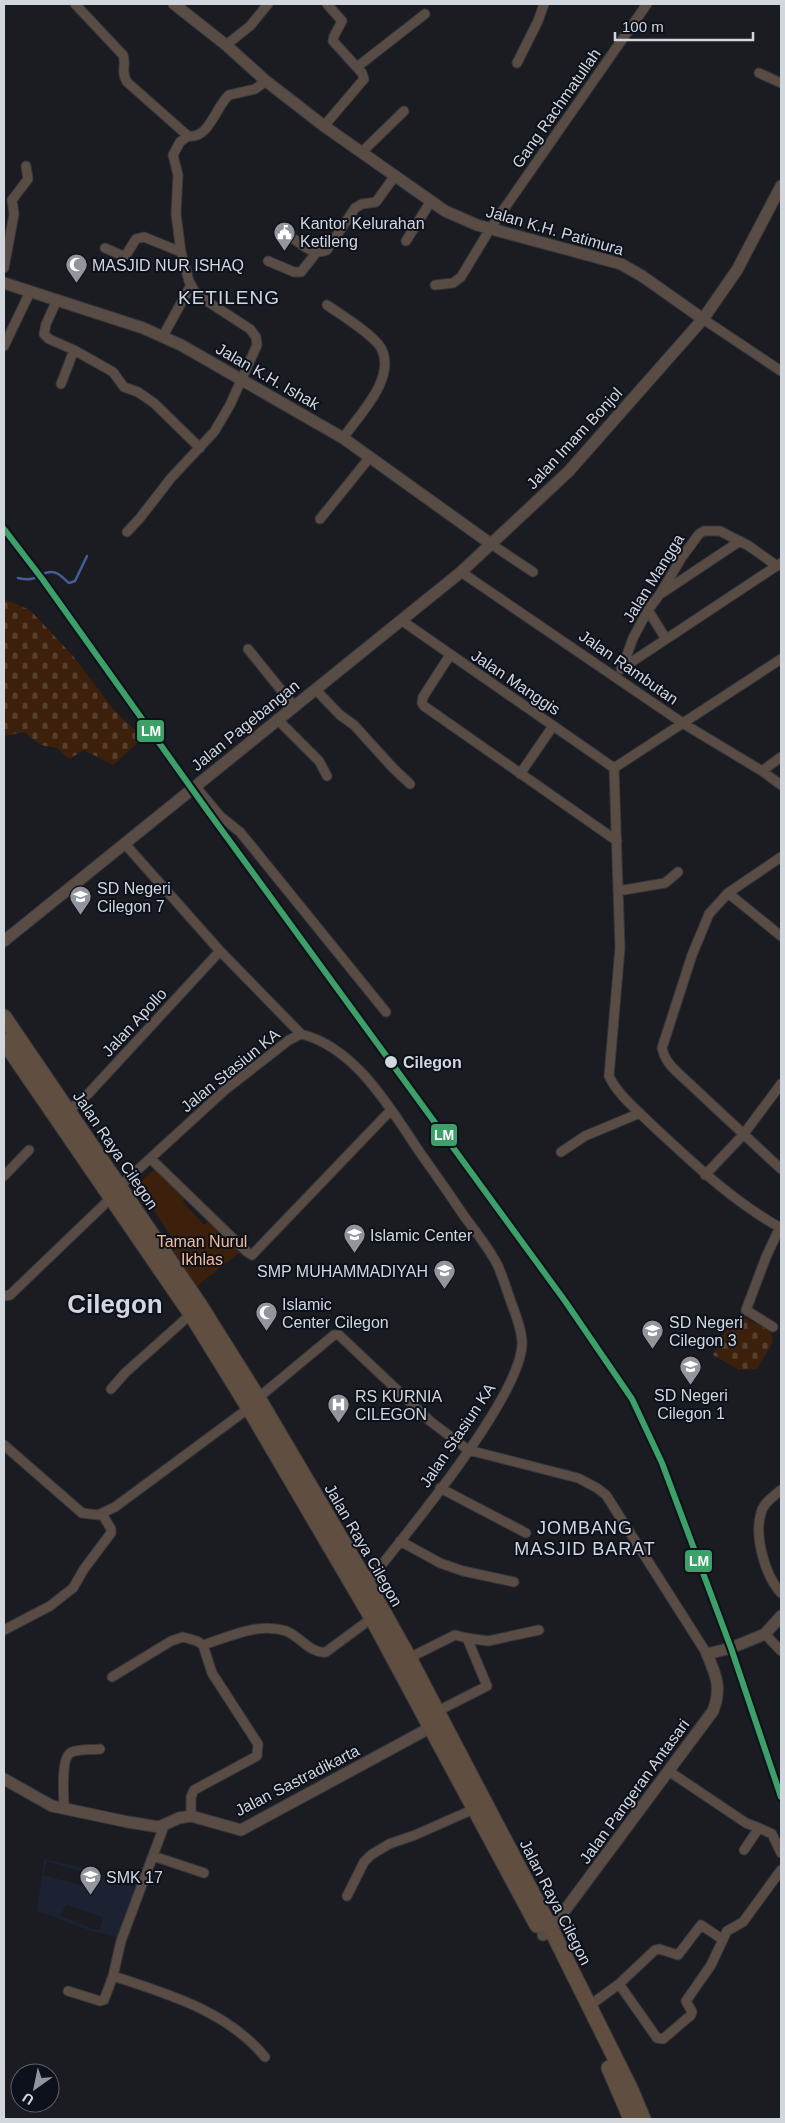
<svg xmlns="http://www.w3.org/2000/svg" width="785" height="2123" viewBox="0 0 785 2123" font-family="Arial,sans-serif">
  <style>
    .built { fill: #1c2231; fill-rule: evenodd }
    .green { fill: #3c200b }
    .cemetery { fill: url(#cemetery-stones) }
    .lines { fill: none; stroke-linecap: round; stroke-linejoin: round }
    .stream { stroke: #455d98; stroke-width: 2.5 }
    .minor-casing { stroke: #35373b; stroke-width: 11 }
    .tertiary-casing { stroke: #35373b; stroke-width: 13 }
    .trunk-casing { stroke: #35373b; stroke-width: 17 }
    .minor { stroke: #584c45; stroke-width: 9 }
    .tertiary { stroke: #584c45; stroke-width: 11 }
    .trunk { stroke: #604e40; stroke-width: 15 }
    .rail-1-casing { stroke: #0d111c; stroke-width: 10 }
    .rail-1 { stroke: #3ca068; stroke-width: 6 }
    .stop-dot { fill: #d2d6dd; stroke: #0d111c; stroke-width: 2 }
    .labels { text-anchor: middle; stroke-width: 4; stroke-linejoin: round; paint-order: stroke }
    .street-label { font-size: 16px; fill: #d2d6dd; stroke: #0d111c }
    .poi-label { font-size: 16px; fill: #d2d6dd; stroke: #0d111c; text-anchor: start }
    .stop-label { font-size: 16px; font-weight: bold; fill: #d2d6dd; stroke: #0d111c; text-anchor: start }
    .park-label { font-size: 16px; fill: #f4bc95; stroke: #0d111c }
    .neighbourhood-label { font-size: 18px; letter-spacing: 1px; fill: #d2d6dd; stroke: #0d111c }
    .quarter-label { font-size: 19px; letter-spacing: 1px; fill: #d2d6dd; stroke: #0d111c }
    .town-label { font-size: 26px; font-weight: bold; fill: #d2d6dd; stroke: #0d111c }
    .line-badge { stroke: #0d111c; stroke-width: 2 }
    .badge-label { font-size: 14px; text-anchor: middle; font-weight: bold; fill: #fff }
  </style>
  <defs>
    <pattern id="cemetery-stones" width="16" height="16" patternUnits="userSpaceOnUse" patternTransform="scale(1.25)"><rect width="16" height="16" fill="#3c200b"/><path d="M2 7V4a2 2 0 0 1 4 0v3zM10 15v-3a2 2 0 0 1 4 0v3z" fill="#57402e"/></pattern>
  </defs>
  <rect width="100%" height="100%" fill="#1a1c22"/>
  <path class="built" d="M44,1859L90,1869L96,1877L143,1889L122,1938L91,1931L37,1911ZM47,1861L91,1875L87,1887L43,1875ZM66,1904L103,1918L99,1931L61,1916Z"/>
  <path class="green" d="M157,1167L186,1195L183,1202L204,1225L209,1221L241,1251L196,1287L171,1252L178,1247L137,1184Z"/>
  <path class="cemetery" d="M4,599L30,610L73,656L114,710L143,738L113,765L84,750L69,759L57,748L40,745L24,732L4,736Z
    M742,1317L771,1331L773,1342L757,1369L739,1370L713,1355L725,1330Z"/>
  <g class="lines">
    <path class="stream" d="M18,578C39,583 40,571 52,572C59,572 64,579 69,583L75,581L87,556"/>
    <defs>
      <path id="minor" d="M75,4L123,55C127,65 120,71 127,82L188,136C209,140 216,106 229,95L255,89L266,81
        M226,45L250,26L268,4
        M517,63L538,21L544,4
        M357,67L425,14
        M759,73L781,83
        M324,126L364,79L362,73L333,41L334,36L342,21L327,4
        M362,152L404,111
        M294,239C304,246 313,256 327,250L355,208L362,204L376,202L394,177
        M406,241L431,201
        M105,248L121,255H126L136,239L144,237L181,252
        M268,261L294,272H301L316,253
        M4,268L14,214L12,200L28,179L26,166
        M435,285L453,283L461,277L490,229L647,4
        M57,300L46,324L44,334L49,339L74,350L113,372L124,387L138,392L154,403L200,448
        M327,305C340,314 374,335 381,348C397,378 359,415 343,438
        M703,319L781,371
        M163,336L191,285
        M4,346L30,292
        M61,384L74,350
        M320,519L370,457
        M127,532L140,518L171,478L214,432L230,405L257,345L256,337L250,329L202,298L196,294L189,281L181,252L176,214L178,175L173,155L180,142L188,136
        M491,544L533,572
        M461,572L684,724L762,771L781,785
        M662,593L740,541
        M648,610L666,639
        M401,620L614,768
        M248,649L294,706
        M450,655L423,697L422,703L424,706L617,841
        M623,666L633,638L648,610L660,594L682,557L699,534L704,531H720L749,546L777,566
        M621,669L781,563
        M316,690L340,715L354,725L393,768L410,784
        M277,719L319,761L327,776
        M614,768L620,948L609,1076C617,1094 638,1111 652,1125C693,1163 732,1201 781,1228
        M614,768L781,659
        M762,771L781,757
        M520,774L553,726
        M195,786L220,816L240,832L386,1012
        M125,844L220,951L301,1034
        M781,857L728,893L709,914L692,955L662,1048C664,1058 669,1065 677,1072L781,1169
        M618,891L665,883L678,872
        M728,893L781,936
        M68,1111L89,1093L220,951
        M561,1152L585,1136L640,1113
        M151,1159L247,1252L252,1255L391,1110
        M705,1175L743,1135L781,1084
        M4,1176L29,1150
        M120,1186L225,1090L289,1040L301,1034C357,1048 391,1110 421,1154C436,1175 450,1195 464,1216C476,1232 489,1248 498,1266C503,1278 507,1290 511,1302C516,1315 521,1327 522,1341C525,1393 402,1539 367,1583
        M4,1296L10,1295L111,1198
        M773,1327L746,1310L766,1257L780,1227
        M111,1389L125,1373L191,1314
        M258,1398L334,1335H339L430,1421L468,1450L578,1478L597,1488L606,1495L707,1654
        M4,1445L82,1513L98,1515L115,1507L249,1408
        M440,1488L526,1533
        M781,1490C774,1496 763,1503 761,1513C754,1536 765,1576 781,1593
        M400,1541L440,1563L463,1571L514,1582
        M4,1630L50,1606L73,1588L84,1569L111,1533V1529L102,1514
        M765,1634L781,1651
        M409,1658L455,1635L467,1638
        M112,1677L171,1641L183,1637L197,1641L203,1645C229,1637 258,1622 286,1631C300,1636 310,1654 326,1652L372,1618
        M436,1712L487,1686L467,1638L488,1641L539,1630
        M670,1772L746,1823L759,1828L744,1850
        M64,1808C64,1797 60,1756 72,1752C80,1749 92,1750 100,1749
        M191,1816V1797L194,1790L257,1756L258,1744L212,1673L203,1645
        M759,1828L772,1834L781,1853
        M153,1856L204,1873
        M347,1896L364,1862L371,1855L389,1844L415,1835L474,1809
        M113,1976C168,1994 227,2011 265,2057
        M619,1984L655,1950L659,1949L678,1955L701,1925L722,1939
        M68,1991L100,2001L104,2000L113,1976L121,1941L164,1826
        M589,2006L619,1984L657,2038L663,2039L691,2015L692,2012L686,2001L711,1965L727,1931L743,1922L781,1870"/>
      <path id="tertiary" d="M174,4L226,45L266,81L324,126L445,211L477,225L621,264L642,276L703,319
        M4,283L143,328L181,345L343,438L491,544
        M4,941L461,572L569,471L703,319L737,270L781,186
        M4,1779L52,1806L128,1822L159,1827L179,1818L191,1816L241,1830L437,1724
        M543,1935L551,1929L713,1711C722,1688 716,1675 707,1654L731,1648L765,1634L781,1616"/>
      <path id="trunk" d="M4,1017L199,1304L258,1398L367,1583L409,1658L551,1929L631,2090L643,2119
        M4,1041L191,1314L249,1408L372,1618L537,1925
        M609,2068L631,2119"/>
    </defs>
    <use href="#minor" class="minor-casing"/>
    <use href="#tertiary" class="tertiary-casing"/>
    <use href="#trunk" class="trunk-casing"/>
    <use href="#minor" class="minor"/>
    <use href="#tertiary" class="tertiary"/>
    <use href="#trunk" class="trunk"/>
    <defs>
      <path id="rail-1" d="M4,529L43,580L207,810L565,1301L632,1399L662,1463L731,1648L781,1797"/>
    </defs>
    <use href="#rail-1" class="rail-1-casing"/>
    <use href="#rail-1" class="rail-1"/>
  </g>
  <defs>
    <symbol id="civic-pin" viewBox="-11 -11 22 30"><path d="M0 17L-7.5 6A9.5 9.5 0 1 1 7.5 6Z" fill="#92959c" stroke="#0d111c"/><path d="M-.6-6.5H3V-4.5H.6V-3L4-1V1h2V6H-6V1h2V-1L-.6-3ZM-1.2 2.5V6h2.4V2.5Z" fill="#fff"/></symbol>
    <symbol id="mosque-pin" viewBox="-11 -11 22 30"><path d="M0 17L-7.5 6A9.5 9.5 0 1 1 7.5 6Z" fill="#92959c" stroke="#0d111c"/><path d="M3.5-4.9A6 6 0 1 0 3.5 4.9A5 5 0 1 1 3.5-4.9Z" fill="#fff"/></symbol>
    <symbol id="school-pin" viewBox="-11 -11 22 30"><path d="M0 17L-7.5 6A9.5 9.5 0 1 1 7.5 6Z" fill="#92959c" stroke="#0d111c"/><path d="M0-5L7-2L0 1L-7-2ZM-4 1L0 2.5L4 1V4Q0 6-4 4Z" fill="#fff"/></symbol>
    <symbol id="hospital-pin" viewBox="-11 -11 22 30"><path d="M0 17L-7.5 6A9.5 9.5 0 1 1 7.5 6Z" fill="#92959c" stroke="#0d111c"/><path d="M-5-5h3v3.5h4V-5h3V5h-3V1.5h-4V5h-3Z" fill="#fff"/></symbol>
  </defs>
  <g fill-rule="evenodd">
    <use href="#civic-pin" x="272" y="220" width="25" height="34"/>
    <use href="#mosque-pin" x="64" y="252" width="25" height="34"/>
    <use href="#school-pin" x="68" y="884" width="25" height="34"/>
    <use href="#school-pin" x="342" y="1222" width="25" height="34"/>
    <use href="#school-pin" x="432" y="1258" width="25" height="34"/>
    <use href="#mosque-pin" x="254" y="1300" width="25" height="34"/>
    <use href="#school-pin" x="640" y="1318" width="25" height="34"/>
    <use href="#school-pin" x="678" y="1354" width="25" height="34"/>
    <use href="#hospital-pin" x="326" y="1392" width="25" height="34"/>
    <use href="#school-pin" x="78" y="1864" width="25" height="34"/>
  </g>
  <circle class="stop-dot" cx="391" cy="1062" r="7"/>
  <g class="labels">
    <g class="street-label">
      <text transform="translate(556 108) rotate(-55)" y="6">Gang Rachmatullah</text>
      <text transform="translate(555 230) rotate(16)" y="6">Jalan K.H. Patimura</text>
      <text transform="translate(268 376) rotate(30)" y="6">Jalan K.H. Ishak</text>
      <text transform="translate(574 438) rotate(-47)" y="6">Jalan Imam Bonjol</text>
      <text transform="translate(653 578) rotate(-58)" y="6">Jalan Mangga</text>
      <text transform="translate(629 667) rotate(35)" y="6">Jalan Rambutan</text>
      <text transform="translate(516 682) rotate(34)" y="6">Jalan Manggis</text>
      <text transform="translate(245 725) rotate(-39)" y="6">Jalan Pagebangan</text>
      <text transform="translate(134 1022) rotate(-47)" y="6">Jalan Apollo</text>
      <text transform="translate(230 1070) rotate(-39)" y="6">Jalan Stasiun KA</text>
      <text transform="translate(116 1150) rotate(56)" y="6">Jalan Raya Cilegon</text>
      <text transform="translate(457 1435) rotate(-56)" y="6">Jalan Stasiun KA</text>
      <text transform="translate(364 1545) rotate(60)" y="6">Jalan Raya Cilegon</text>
      <text transform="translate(297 1780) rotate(-27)" y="6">Jalan Sastradikarta</text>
      <text transform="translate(634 1791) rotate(-54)" y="6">Jalan Pangeran Antasari</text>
      <text transform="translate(556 1902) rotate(63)" y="6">Jalan Raya Cilegon</text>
    </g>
    <g class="poi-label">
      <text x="300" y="229">Kantor Kelurahan<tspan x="300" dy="18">Ketileng</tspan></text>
      <text x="92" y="271">MASJID NUR ISHAQ</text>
      <text x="97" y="894">SD Negeri<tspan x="97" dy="18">Cilegon 7</tspan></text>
      <text x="370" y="1241">Islamic Center</text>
      <text x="428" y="1277" text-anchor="end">SMP MUHAMMADIYAH</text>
      <text x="282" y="1310">Islamic<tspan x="282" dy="18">Center Cilegon</tspan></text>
      <text x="669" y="1328">SD Negeri<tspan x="669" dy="18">Cilegon 3</tspan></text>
      <text x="691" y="1401" text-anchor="middle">SD Negeri<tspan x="691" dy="18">Cilegon 1</tspan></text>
      <text x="355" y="1402">RS KURNIA<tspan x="355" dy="18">CILEGON</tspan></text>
      <text x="106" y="1883">SMK 17</text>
    </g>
    <g class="stop-label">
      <text x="403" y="1068">Cilegon</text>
    </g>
    <g class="park-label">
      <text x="202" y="1247">Taman Nurul<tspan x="202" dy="18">Ikhlas</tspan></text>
    </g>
    <g class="neighbourhood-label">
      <text x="585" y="1534">JOMBANG<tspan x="585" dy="21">MASJID BARAT</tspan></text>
    </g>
    <g class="quarter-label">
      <text x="229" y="304">KETILENG</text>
    </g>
    <g class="town-label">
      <text x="115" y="1313">Cilegon</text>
    </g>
  </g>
  <g class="line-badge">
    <rect x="136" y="719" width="29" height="24" rx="5" fill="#3ca068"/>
    <rect x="430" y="1123" width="28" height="24" rx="5" fill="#3ca068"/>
    <rect x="684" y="1549" width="29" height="24" rx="5" fill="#3ca068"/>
  </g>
  <g class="badge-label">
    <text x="151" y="736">LM</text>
    <text x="444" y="1140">LM</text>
    <text x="699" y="1566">LM</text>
  </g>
  <rect width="785" height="2123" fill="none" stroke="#d2d6dd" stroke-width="10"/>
  <g transform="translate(35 2088) rotate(213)"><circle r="24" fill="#0d111c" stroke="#5c6069"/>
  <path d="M0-4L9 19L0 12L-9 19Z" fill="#92959c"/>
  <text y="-8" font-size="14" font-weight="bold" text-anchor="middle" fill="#d2d6dd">U</text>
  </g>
  <path d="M615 32v8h138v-8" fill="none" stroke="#d2d6dd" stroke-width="2.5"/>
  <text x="622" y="32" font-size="15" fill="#d2d6dd" stroke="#0d111c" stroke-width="4" paint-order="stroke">100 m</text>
</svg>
